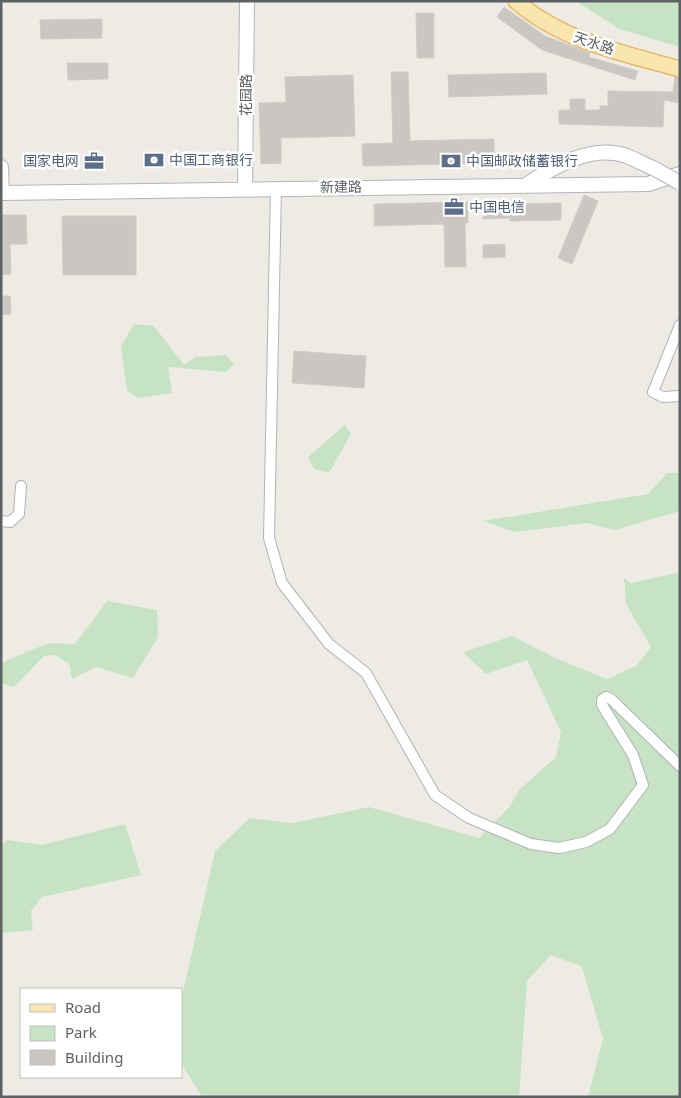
<svg xmlns="http://www.w3.org/2000/svg" width="681" height="1098" viewBox="0 0 681 1098" font-family="'Noto Sans','Noto Sans SC',sans-serif">
  <style>
    .green { fill: #c6e4c3 }
    .building { fill: #cac6c1; stroke: #d2ccc4 }
    .lines { fill: none; stroke-linecap: round; stroke-linejoin: round }
    .street-casing { stroke: #b0b3b6; stroke-width: 12 }
    .secondary-casing { stroke: #b1b5b9; stroke-width: 16 }
    .primary-casing { stroke: #e7b765; stroke-width: 18 }
    .street { stroke: #fff; stroke-width: 10 }
    .secondary { stroke: #fff; stroke-width: 14 }
    .primary { stroke: #f9e6af; stroke-width: 15 }
    .secondary-bridge-casing { stroke: #b1b5b9; stroke-width: 16; stroke-linecap: butt }
    .secondary-bridge { stroke: #fff; stroke-width: 14 }
    .labels { text-anchor: middle; stroke-width: 5; stroke-linejoin: round; paint-order: stroke }
    .street-label { font-size: 14px; fill: #5d6164; stroke: #fff }
    .service-label { font-size: 14px; fill: #4e5e75; stroke: #fff; text-anchor: start }
  </style>
  <rect width="100%" height="100%" fill="#eeebe5"/>
  <path class="green" d="M576,1H680V47L619,29Z
    M134,324L154,326L184,365L196,357L226,355L234,364L226,372L168,367L172,393L138,398L127,391L121,346Z
    M345,425L351,434L329,473L314,469L308,457Z
    M667,473H680V511L614,530L587,523L515,532L483,521L648,494Z
    M680,572V1097H588L603,1039L582,967L551,955L527,981L519,1097H202L181,1063V1001L215,851L250,818L292,823L369,807L479,838L510,806L519,790L556,757L561,732L527,660L486,674L463,652L512,636L555,658L607,679L636,666L651,647L626,604L624,578L631,583Z
    M107,601L157,610L158,637L133,678L96,667L72,679L69,664L55,655L44,656L14,687L1,683V663L48,643L75,644Z
    M125,824L141,875L42,897L31,911L33,930L1,933V844L8,840L42,845Z"/>
  <path class="building" d="M504,7L545,36L590,53L589,57L638,71L635,80L542,50L497,17Z
    M416,13H434V58H417Z
    M102,19V38L41,39L40,20Z
    M67,63H108V79L68,80Z
    M391,72H408L410,141L494,139V163L363,166L362,144L393,143Z
    M546,73L547,94L449,97L448,75Z
    M353,75L355,136L281,138V163L261,164L259,103L286,102L285,77Z
    M675,77L680,78V103L664,100L663,127L559,124V110H570V99H585V110H600V106H608V91L673,92Z
    M584,195L598,201L572,264L558,258Z
    M468,202V223H465L466,267H445L444,224L374,226V204Z
    M561,203V220L510,221V218L483,219V204Z
    M1,215H26L27,244H10L11,274L1,275Z
    M62,216H136V275H63Z
    M505,244V257L483,258V245Z
    M1,296H10L11,314L1,315Z
    M294,351L366,356L364,388L292,383Z"/>
  <g class="lines">
    <defs>
      <path id="street" d="M276,188L269,538L282,583L329,644L366,673L435,795L469,818L531,844L559,848L586,842L610,829L643,785L633,755L602,705V700L606,697L611,699L680,766
        M680,325L653,392L663,397L680,396
        M1,521L10,522L19,514L21,486"/>
      <path id="secondary" d="M1,167L2,193
        M526,185C554,166 592,144 627,156C636,160 646,165 655,169
        M245,188L247,1
        M1,193L648,184L680,174"/>
      <path id="primary" d="M516,1C562,41 622,53 680,69"/>
    </defs>
    <use href="#street" class="street-casing"/>
    <use href="#secondary" class="secondary-casing"/>
    <use href="#primary" class="primary-casing"/>
    <use href="#street" class="street"/>
    <use href="#secondary" class="secondary"/>
    <use href="#primary" class="primary"/>
    <defs>
      <path id="secondary-bridge" d="M655,169L680,183"/>
    </defs>
    <use href="#secondary-bridge" class="secondary-bridge-casing"/>
    <use href="#secondary-bridge" class="secondary-bridge"/>
  </g>
  <defs>
    <symbol id="bank-bare" viewBox="-9 -9 18 18"><path d="M-6-4H6V4H-6ZM0-2.3a2.3 2.3 0 1 0 0 4.6a2.3 2.3 0 1 0 0-4.6Z" fill="#5c6f8a" stroke="#fff" stroke-width="2.5" paint-order="stroke"/></symbol>
    <symbol id="office-bare" viewBox="-9 -9 18 18"><path d="M-6-3h4V-5.5h4V-3h4V5H-6ZM-1-4.5V-3h2v-1.5ZM-6 0V1H6V0Z" fill="#5c6f8a" stroke="#fff" stroke-width="2.5" paint-order="stroke"/></symbol>
  </defs>
  <g fill-rule="evenodd">
    <use href="#bank-bare" x="140" y="146" width="28" height="28"/>
    <use href="#office-bare" x="80" y="147" width="28" height="28"/>
    <use href="#bank-bare" x="437" y="147" width="28" height="28"/>
    <use href="#office-bare" x="440" y="193" width="28" height="28"/>
  </g>
  <g class="labels">
    <g class="street-label">
      <text transform="translate(594 43) rotate(19)" y="5">天水路</text>
      <text transform="translate(246 95) rotate(-90)" y="5">花园路</text>
      <text transform="translate(341 187) rotate(-1)" y="5">新建路</text>
    </g>
    <g class="service-label">
      <text x="169" y="165">中国工商银行</text>
      <text x="79" y="166" text-anchor="end">国家电网</text>
      <text x="466" y="166">中国邮政储蓄银行</text>
      <text x="469" y="212">中国电信</text>
    </g>
  </g>
  <rect width="681" height="1098" fill="none" stroke="#5d6164" stroke-width="5"/>
  <rect x="20" y="988" width="162" height="90" fill="#ffffff" stroke="#bec0c1"/>
  <rect x="30" y="1004" width="25" height="8" fill="#f9e6af" stroke="#bec0c1"/>
  <text x="65" y="1013" font-size="15" fill="#5d6164">Road</text>
  <rect x="30" y="1026" width="25" height="15" fill="#c6e4c3" stroke="#bec0c1"/>
  <text x="65" y="1038" font-size="15" fill="#5d6164">Park</text>
  <rect x="30" y="1050" width="25" height="15" fill="#cac6c1" stroke="#bec0c1"/>
  <text x="65" y="1063" font-size="15" fill="#5d6164">Building</text>
</svg>
